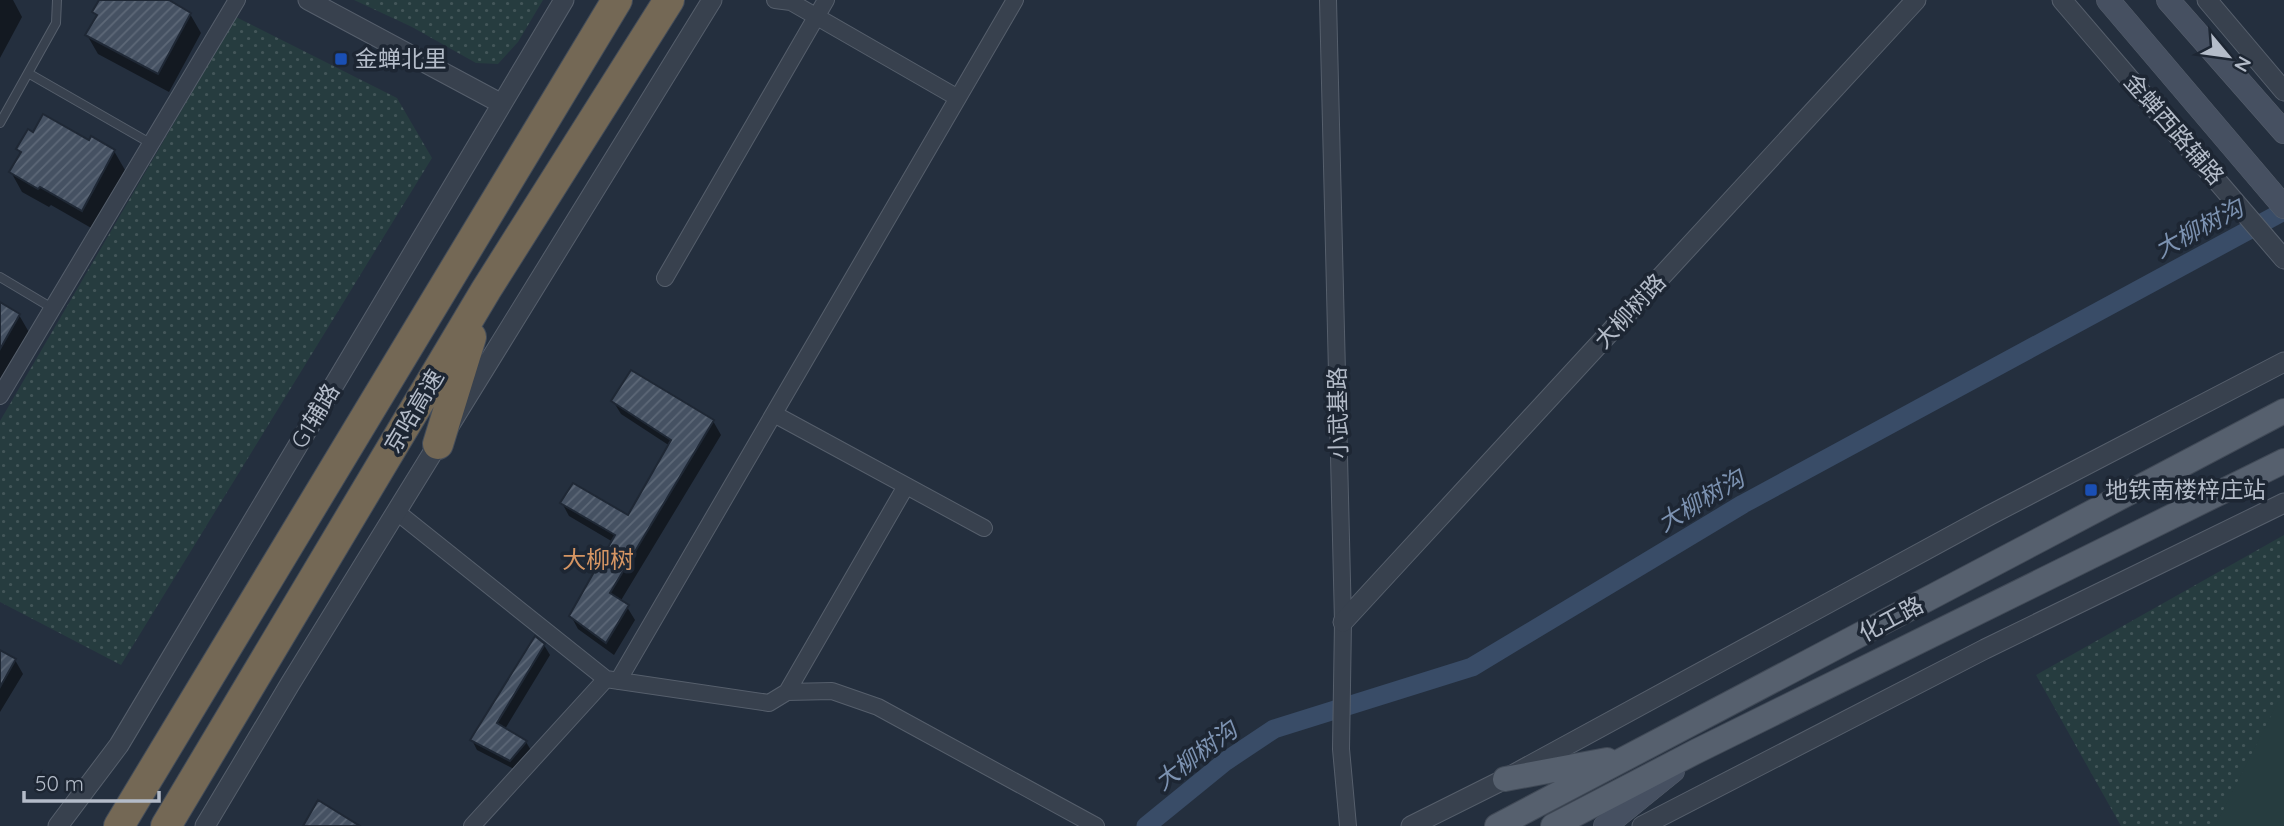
<svg xmlns="http://www.w3.org/2000/svg" width="2284" height="826" viewBox="0 0 2284 826" font-family="Quicksand,'Noto Sans SC',sans-serif">
  <style>
    .grass { fill: url(#grass-dots) }
    .pitch { fill: #263c3f }
    .shadow { fill: #0007 }
    .lines { fill: none; stroke-linecap: round; stroke-linejoin: round }
    .canal { stroke: #394c67; stroke-width: 19 }
    .building { fill: url(#building-hatch); stroke: #1f2835; stroke-width: 2 }
    .service-casing { stroke: #565f6c; stroke-width: 10 }
    .minor-casing { stroke: #565f6c; stroke-width: 18 }
    .tertiary-casing { stroke: #565f6c; stroke-width: 21 }
    .secondary-casing { stroke: #565f6c; stroke-width: 24 }
    .primary-casing { stroke: #414a57; stroke-width: 26 }
    .motorway-casing { stroke: #434c59; stroke-width: 32 }
    .service { stroke: #38414e; stroke-width: 8 }
    .minor { stroke: #38414e; stroke-width: 16 }
    .tertiary { stroke: #38414e; stroke-width: 19 }
    .secondary { stroke: #465061; stroke-width: 23 }
    .primary { stroke: #56606e; stroke-width: 24 }
    .motorway { stroke: #746855; stroke-width: 30 }
    .transit-dot { fill: #1a4fb4; stroke: #1d2633; stroke-width: 2.5 }
    .labels { text-anchor: middle; stroke-width: 7; stroke-linejoin: round; paint-order: stroke }
    .poi-label { font-size: 23px; fill: #b4bcc9; stroke: #1d2633; text-anchor: start }
    .street-label { font-size: 23px; fill: #b4bcc9; stroke: #1d2633 }
    .water-label { font-size: 24px; font-style: italic; fill: #7c92b1; stroke: #1d2633 }
    .neighbourhood-label { font-size: 24px; fill: #d59563; stroke: #1d2633 }
  </style>
  <defs>
    <pattern id="grass-dots" width="8" height="8" patternUnits="userSpaceOnUse" patternTransform="scale(1.75)"><rect width="8" height="8" fill="#263c3f"/><path d="M2 2h.1M6 6h.1" fill="none" stroke="#435659" stroke-width="1.8" stroke-linecap="round"/></pattern>
    <pattern id="building-hatch" width="6" height="6" patternUnits="userSpaceOnUse" patternTransform="scale(1.75)"><rect width="6" height="6" fill="#455162"/><path d="M-1 1l2-2M0 6l6-6M5 7l2-2" fill="none" stroke="#5d6877"/></pattern>
  </defs>
  <rect width="100%" height="100%" fill="#242f3e"/>
  <path class="grass" d="M354,0H543L518,42L498,64L476,63L412,27Z
    M236,17L397,98L432,158L121,665L0,602V421Z
    M2284,535V826H2121L2036,675Z"/>
  <path class="pitch" d="M2278,702L2284,705V826H2215Z"/>
  <path class="shadow" d="M0,0H13L22,17L0,58Z
    M101,0H157L190,14L201,33L169,92L98,54L87,35L97,17L94,12Z
    M90,142L114,151L125,170L93,229L51,205L49,207L22,192L11,172L21,155L18,149Z
    M0,304L19,315L30,334L0,389Z
    M613,401L713,421L721,435L620,602L627,607L635,620L614,655L578,629L571,616L613,542L569,516L562,503L629,517L670,446L621,414Z
    M544,645L550,655L505,729L526,742L532,752L516,770L477,750L472,740Z
    M0,652L15,660L23,674L0,712Z"/>
  <g class="lines">
    <path class="canal" d="M1146,826L1226,761L1274,729L1472,667L1743,504L2284,211"/>
  </g>
  <path class="building" d="M99,0H169L191,13L158,74L85,35L97,15L92,12Z
    M43,114L89,140L91,136L115,150L82,211L40,187L38,189L9,172L21,152L16,149L28,129L33,132Z
    M0,302L20,314L0,349Z
    M631,370L714,420L610,593L629,605L606,643L569,616L615,535L560,503L573,483L628,515L671,440L611,401Z
    M535,636L545,644L497,723L527,741L510,761L470,740Z
    M0,650L16,659L0,687Z
    M318,800L360,826H303Z"/>
  <g class="lines">
    <defs>
      <path id="service" d="M28,73L150,143
        M0,123L56,23L57,0
        M0,277L52,308"/>
      <path id="minor" d="M775,0L791,2L958,98
        M1328,0L1343,622L1341,749L1348,826
        M665,278L826,0
        M0,396L237,0
        M774,414L984,528
        M397,512L606,679L769,703L787,692L832,691L878,707L1096,826
        M618,681L1015,0
        M787,692L906,486
        M472,826L606,679"/>
      <path id="tertiary" d="M308,0L502,104
        M2062,0L2284,259
        M2207,0L2284,91
        M1343,622L1916,0
        M58,826L119,745L564,0
        M205,826L290,684L712,0
        M1411,826L1505,779L1990,515L2284,362
        M1642,826L1985,649L2284,503"/>
      <path id="secondary" d="M2108,0L2284,207
        M2168,0L2284,132
        M1605,826L1673,771"/>
      <path id="primary" d="M1505,779L1607,760
        M1497,826L2284,411
        M1553,826L1697,751L2284,461"/>
      <path id="motorway" d="M438,444L471,337
        M119,826L617,0
        M166,826L486,290L669,0"/>
    </defs>
    <use href="#service" class="service-casing"/>
    <use href="#minor" class="minor-casing"/>
    <use href="#tertiary" class="tertiary-casing"/>
    <use href="#secondary" class="secondary-casing"/>
    <use href="#primary" class="primary-casing"/>
    <use href="#motorway" class="motorway-casing"/>
    <use href="#service" class="service"/>
    <use href="#minor" class="minor"/>
    <use href="#tertiary" class="tertiary"/>
    <use href="#secondary" class="secondary"/>
    <use href="#primary" class="primary"/>
    <use href="#motorway" class="motorway"/>
  </g>
  <g class="transit-dot">
    <rect x="334" y="52" width="14" height="14" rx="3.5"/>
    <rect x="2084" y="483" width="14" height="14" rx="3.5"/>
  </g>
  <g class="labels">
    <g class="poi-label">
      <text x="355" y="67">金蝉北里</text>
      <text x="2105" y="498">地铁南楼梓庄站</text>
    </g>
    <g class="street-label">
      <text transform="translate(2174 129) rotate(49)" y="8">金蝉西路辅路</text>
      <text transform="translate(1630 311) rotate(-47)" y="8">大柳树路</text>
      <text transform="translate(414 411) rotate(-59)" y="8">京哈高速</text>
      <text transform="translate(1338 413) rotate(-91)" y="8">小武基路</text>
      <text transform="translate(315 416) rotate(-59)" y="8">G1辅路</text>
      <text transform="translate(1891 619) rotate(-28)" y="8">化工路</text>
    </g>
    <g class="water-label">
      <text transform="translate(2199 229) rotate(-28)" y="8">大柳树沟</text>
      <text transform="translate(1701 501) rotate(-31)" y="8">大柳树沟</text>
      <text transform="translate(1196 756) rotate(-37)" y="8">大柳树沟</text>
    </g>
    <g class="neighbourhood-label">
      <text x="598" y="568">大柳树</text>
    </g>
  </g>
  <g transform="translate(2228 56) rotate(119)" stroke="#1d2633" stroke-width="5" paint-order="stroke">
  <path d="M0-5L12 26L0 18L-12 26Z" fill="#b4bcc9"/>
  <text y="-10" font-size="19" font-weight="bold" text-anchor="middle" fill="#b4bcc9">N</text>
  </g>
  <path d="M24 791v10h135v-10" fill="none" stroke="#b4bcc9" stroke-width="3.5"/>
  <text x="35" y="791" font-size="21" fill="#b4bcc9" stroke="#1d2633" stroke-width="5" paint-order="stroke">50 m</text>
</svg>
